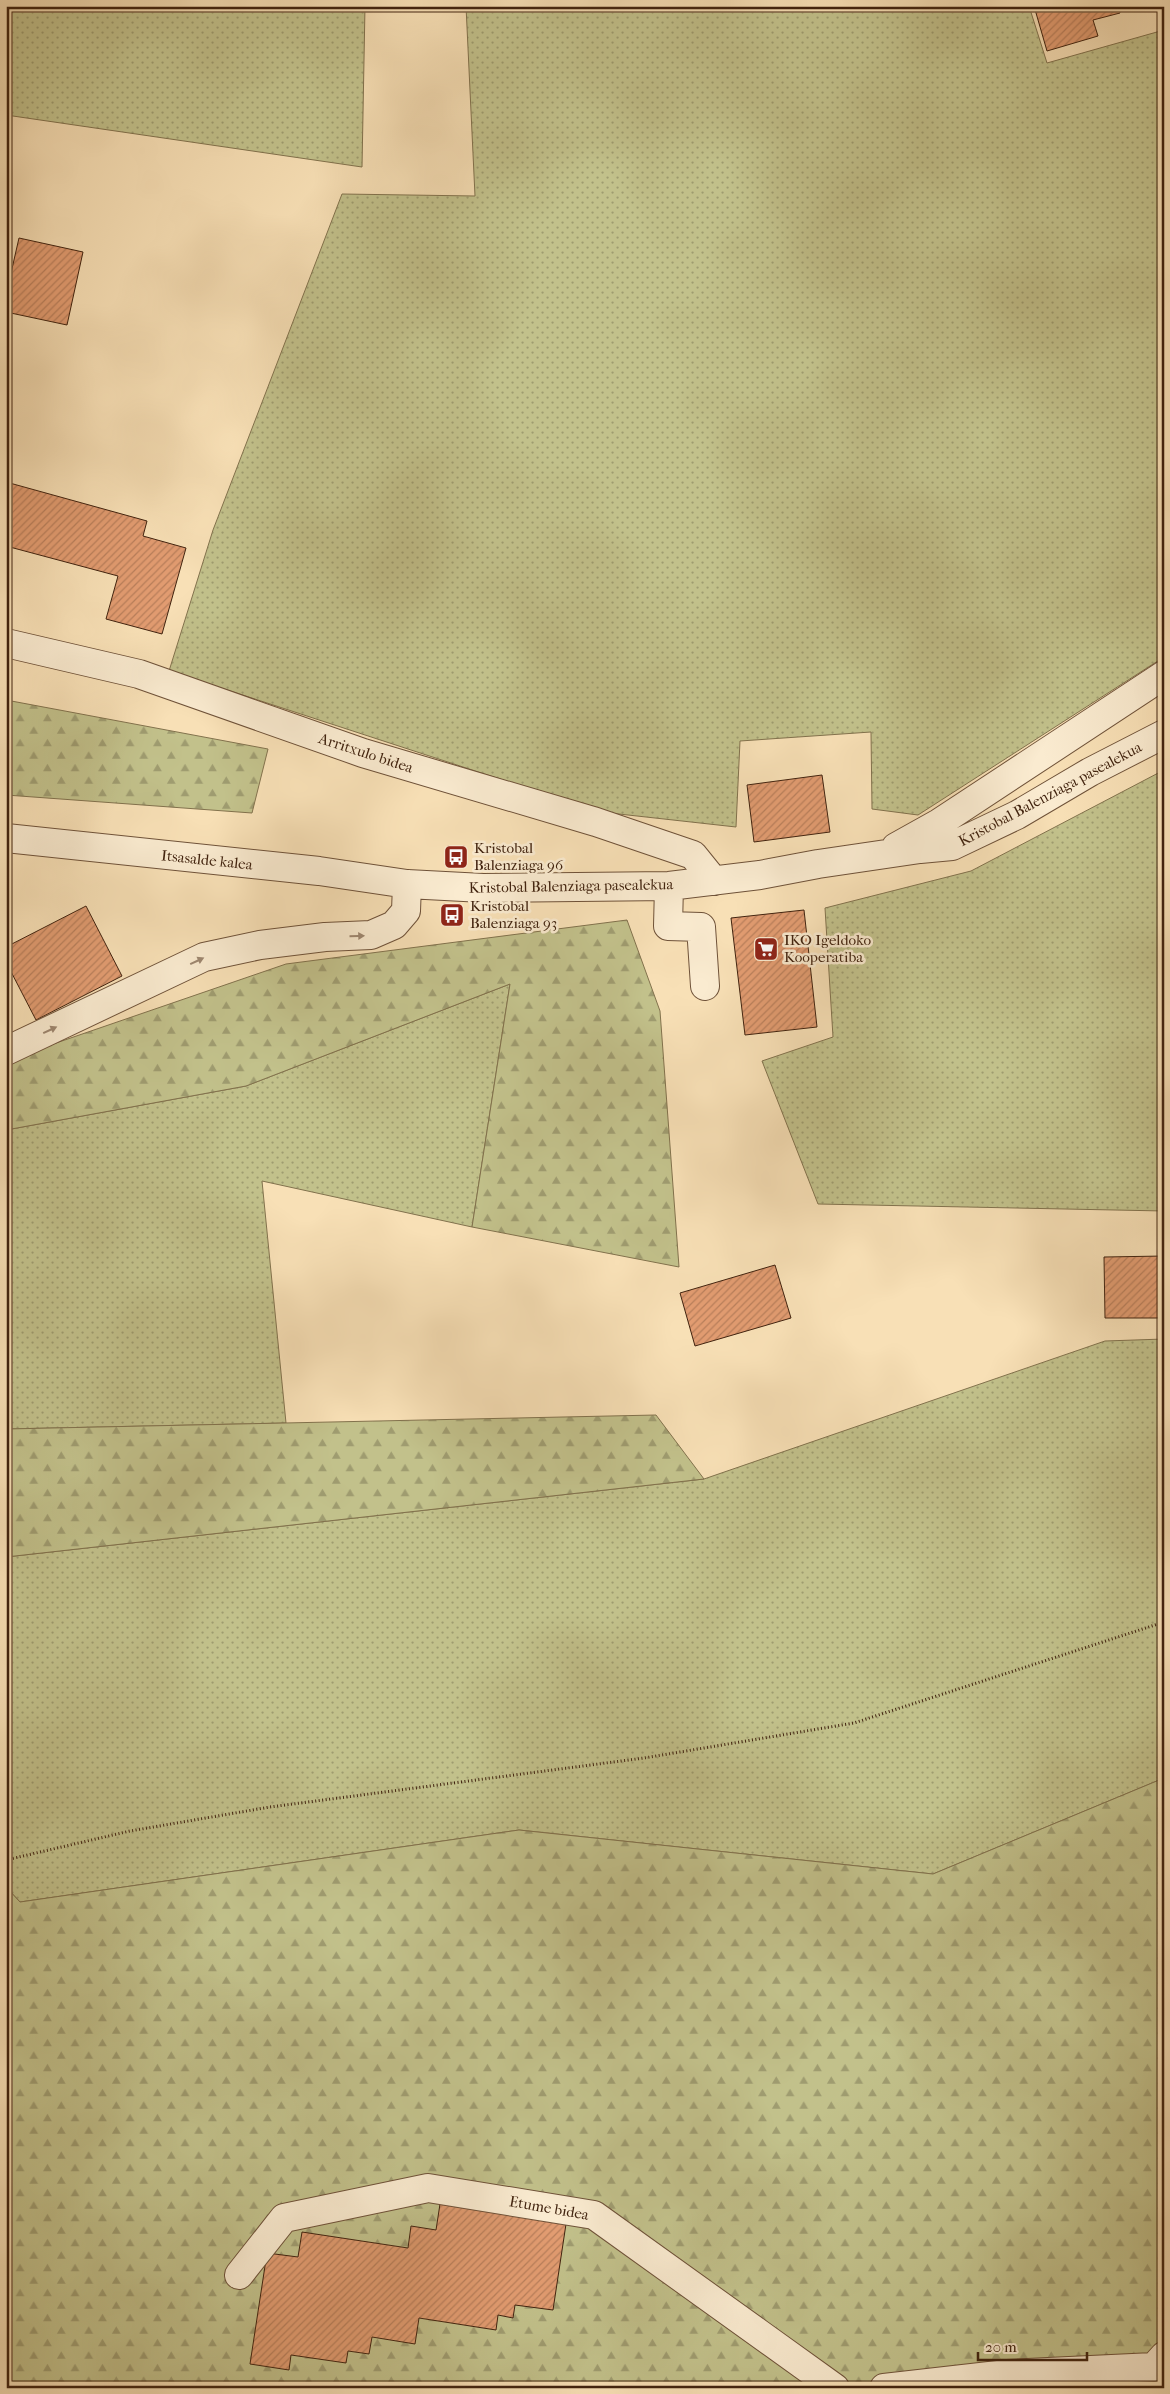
<svg xmlns="http://www.w3.org/2000/svg" width="1170" height="2394" viewBox="0 0 1170 2394" font-family="'IM FELL French Canon',serif">
  <style>
    .grass { fill: url(#grass-dots); stroke: #82724d }
    .forest { fill: url(#forest-firs); stroke: #82724d }
    .building { fill: url(#building-hatch); stroke: #41230f }
    .lines { fill: none; stroke-linecap: round; stroke-linejoin: round }
    .minor-casing { stroke: #6f5239; stroke-width: 30 }
    .path { stroke: #41230f; stroke-width: 3; stroke-dasharray: 1 2.5; stroke-linecap: butt }
    .minor { stroke: #faebd0; stroke-width: 28 }
    .oneway { fill: #9e8770 }
    .labels { text-anchor: middle; stroke-width: 5; stroke-linejoin: round; paint-order: stroke }
    .street-label { font-size: 15px; fill: #41230f; stroke: #faebd0 }
    .poi-label { font-size: 15px; fill: #41230f; stroke: #faebd0; text-anchor: start }
  </style>
  <defs>
    <pattern id="grass-dots" width="8" height="8" patternUnits="userSpaceOnUse" patternTransform="scale(1.25)"><rect width="8" height="8" fill="#c2c18b"/><path d="M2 2h.1M6 6h.1" fill="none" stroke="#9f9c70" stroke-width="1.8" stroke-linecap="round"/></pattern>
    <pattern id="forest-firs" width="22" height="20" patternUnits="userSpaceOnUse" patternTransform="scale(1.25)"><rect width="22" height="20" fill="#c2c18b"/><path d="M5 1l3.5 6h-7zM16 11l3.5 6h-7z" fill="#9f9c70"/></pattern>
    <pattern id="building-hatch" width="6" height="6" patternUnits="userSpaceOnUse" patternTransform="scale(1.25)"><rect width="6" height="6" fill="#e29c71"/><path d="M-1 1l2-2M0 6l6-6M5 7l2-2" fill="none" stroke="#b97f5b"/></pattern>
  </defs>
  <rect width="100%" height="100%" fill="#f8e0b6"/>
  <filter id="stains"><feTurbulence type="fractalNoise" baseFrequency=".004" numOctaves="4"/><feColorMatrix values="0 0 0 0 .2 0 0 0 0 .09 0 0 0 0 .02 0 0 0 .5 -.17"/></filter>
  <radialGradient id="worn" r=".72"><stop offset=".6" stop-color="#630" stop-opacity="0"/><stop offset="1" stop-color="#630" stop-opacity=".3"/></radialGradient>
  <path class="grass" d="M6,6H365L362,167L6,115Z
    M466,6H1029L1047,63L1164,30V657L918,815L872,809L871,732L740,741L736,827L601,812L169,671L213,530L342,194L475,196Z
    M1164,770V1211L818,1204L762,1061L833,1037L825,908L971,871Z
    M510,984L472,1227L262,1181L286,1423L6,1429V1130L246,1086Z
    M1164,1339V1778L933,1874L519,1830L20,1902L6,1887V1557L704,1479L1105,1341Z"/>
  <path class="forest" d="M6,700L268,749L252,813L6,795Z
    M627,920L660,1011L679,1267L472,1227L510,984L246,1086L6,1130V1065L24,1054L286,964Z
    M656,1415L704,1479L6,1557V1429Z
    M1164,1778V2388H6V1887L20,1902L519,1830L933,1874Z"/>
  <path class="building" d="M1034,6H1118L1120,13L1093,20L1098,36L1047,51Z
    M19,238L83,252L67,325L6,312V295Z
    M6,482L147,521L143,536L186,548L162,634L106,619L118,576L6,546Z
    M822,775L830,832L754,842L747,785Z
    M86,906L122,976L36,1020L6,962V947Z
    M804,910L817,1027L745,1035L731,918Z
    M1164,1256V1318H1105L1104,1257Z
    M775,1265L791,1318L695,1346L680,1293Z
    M440,2204L566,2224L553,2310L515,2305L513,2318L498,2315L496,2330L419,2318L415,2344L372,2337L369,2354L348,2351L346,2363L291,2355L289,2370L250,2364L267,2253L298,2257L302,2232L408,2248L411,2226L436,2230Z
    M1118,2380L1123,2388H1106Z"/>
  <g class="lines">
    <defs>
      <path id="minor" d="M6,643L139,674L363,753L596,822L693,855L714,881
        M6,838L319,871L407,884L483,888L669,886L760,875L818,864L920,849L952,846L1017,815L1090,772L1164,734
        M896,847L939,823L1164,675
        M669,886L668,926L701,927L705,986
        M6,1051L204,957L260,945L325,937L371,935L394,925L406,911L407,884
        M239,2275L284,2218L428,2188L594,2215L835,2388
        M884,2388L1007,2374L1154,2367L1164,2356"/>
    </defs>
    <use href="#minor" class="minor-casing"/>
    <path class="path" d="M6,1860L130,1831L270,1807L644,1758L854,1723L1164,1622"/>
    <use href="#minor" class="minor"/>
  </g>
  <defs><path id="oneway-solid" d="M-6-.8H1V-3.2L6.5 0L1 3.2V.8H-6Z" transform="scale(1.25)"/></defs>
  <g class="oneway">
    <use href="#oneway-solid" transform="translate(357 936) rotate(-2)"/>
    <use href="#oneway-solid" transform="translate(197 961) rotate(-25)"/>
    <use href="#oneway-solid" transform="translate(50 1030) rotate(-25)"/>
  </g>
  <defs>
    <symbol id="bus-square" viewBox="-11 -11 22 22"><rect x="-9" y="-9" width="18" height="18" rx="4" fill="#8f2418" stroke="#faebd0"/><path d="M-5-6H5V4H4V6H2V4H-2V6H-4V4H-5ZM-3.5-4V0h7V-4ZM-3.5 1.2v1.5H-2V1.2ZM2 1.2v1.5H3.5V1.2Z" fill="#fff"/></symbol>
    <symbol id="supermarket-square" viewBox="-11 -11 22 22"><rect x="-9" y="-9" width="18" height="18" rx="4" fill="#8f2418" stroke="#faebd0"/><path d="M-6-5.5h2.5l.6 2H6L4.5 2H-2.5L-4.4-4H-6ZM-1.5 3.2a1.3 1.3 0 1 0 .1 0ZM3 3.2a1.3 1.3 0 1 0 .1 0Z" fill="#fff"/></symbol>
  </defs>
  <g fill-rule="evenodd">
    <use href="#bus-square" x="442" y="843" width="28" height="28"/>
    <use href="#bus-square" x="438" y="901" width="28" height="28"/>
    <use href="#supermarket-square" x="752" y="935" width="28" height="28"/>
  </g>
  <g class="labels">
    <g class="street-label">
      <text transform="translate(366 753) rotate(18)" y="5">Arritxulo bidea</text>
      <text transform="translate(1050 794) rotate(-28)" y="5">Kristobal Balenziaga pasealekua</text>
      <text transform="translate(207 860) rotate(6)" y="5">Itsasalde kalea</text>
      <text transform="translate(571 886) rotate(-1)" y="5">Kristobal Balenziaga pasealekua</text>
      <text transform="translate(549 2208) rotate(10)" y="5">Etume bidea</text>
    </g>
    <g class="poi-label">
      <text x="474" y="853">Kristobal<tspan x="474" dy="17">Balenziaga 96</tspan></text>
      <text x="470" y="911">Kristobal<tspan x="470" dy="17">Balenziaga 93</tspan></text>
      <text x="784" y="945">IKO Igeldoko<tspan x="784" dy="17">Kooperatiba</tspan></text>
    </g>
  </g>
  <rect width="1170" height="2394" fill="none" stroke="#f8e0b6" stroke-width="25"/>
  <rect x="8" y="8" width="1155" height="2379" fill="none" stroke="#41230f" stroke-width="2.5"/>
  <rect x="12" y="12" width="1145" height="2369" fill="none" stroke="#41230f"/>
  <path d="M978 2352v8h109v-8" fill="none" stroke="#41230f" stroke-width="2.5"/>
  <text x="985" y="2352" font-size="15" fill="#41230f" stroke="#faebd0" stroke-width="4" paint-order="stroke">20 m</text>
  <rect width="100%" height="100%" filter="url(#stains)"/>
  <rect width="100%" height="100%" fill="url(#worn)"/>
</svg>
